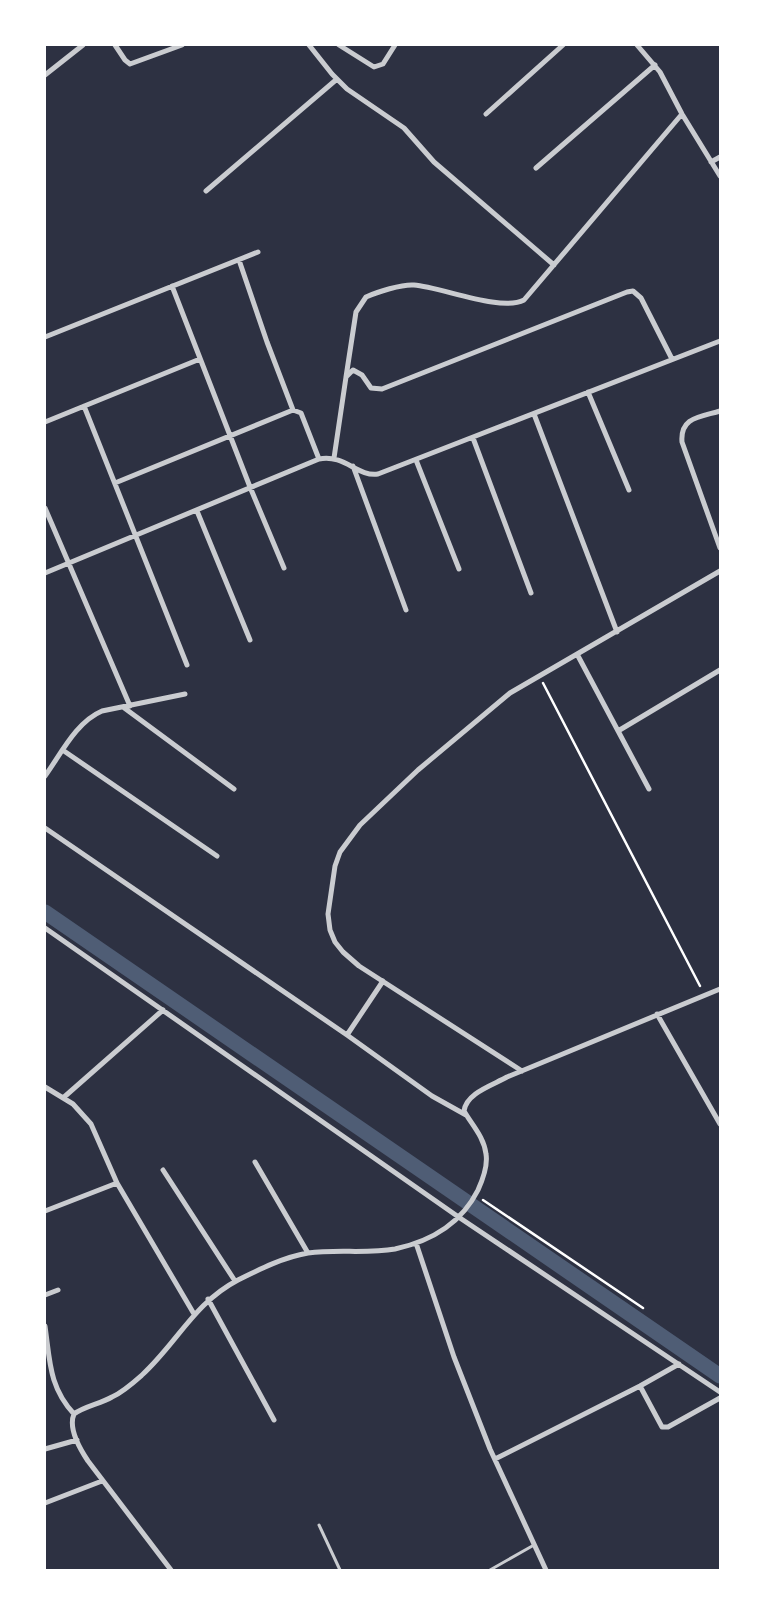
<svg xmlns="http://www.w3.org/2000/svg" width="765" height="1615" viewBox="0 0 765 1615" font-family="'Asap Condensed',sans-serif">
  <style>
    .lines { fill: none; stroke-linecap: round; stroke-linejoin: round }
    .canal { stroke: #4f5d75; stroke-width: 15 }
    .path { stroke: #fff; stroke-width: 2.5 }
    .service { stroke: #caccd0; stroke-width: 3 }
    .minor { stroke: #caccd0; stroke-width: 5 }
  </style>
  <rect width="100%" height="100%" fill="#2d3142"/>
  <g class="lines">
    <path class="canal" d="M45,912L720,1376"/>
    <path class="path" d="M543,683L700,986
      M483,1200L643,1308"/>
    <path class="service" d="M319,1525L340,1570
      M490,1570L534,1545"/>
    <path class="minor" d="M115,45L125,60L130,64L182,45
      M309,45L332,74L347,89L404,128L434,162L554,265
      M339,45L374,67L383,64L395,45
      M637,45L660,72L682,114L720,176
      M45,75L83,45
      M486,114L563,45
      M711,162L720,157
      M536,168L655,65
      M206,191L337,79
      M239,260L267,342L293,410
      M172,286L250,487L284,568
      M45,337L258,252
      M346,377L356,312L366,297C377,292 402,284 414,285C441,287 501,312 524,300L682,114
      M588,392L629,490
      M84,406L187,665
      M720,411C700,417 680,417 682,442L720,548
      M534,414L617,632
      M45,422L200,359
      M473,438L531,593
      M334,458L346,377L353,370L362,375L371,388L382,389L627,292L633,291L641,298L672,359
      M416,460L459,569
      M353,466L406,610
      M115,483L293,410L301,413L319,459
      M45,508L130,706
      M197,511L250,640
      M45,573L319,459C345,454 357,477 378,474L720,341
      M577,654L649,789
      M123,707L234,789
      M618,731L720,670
      M64,751L217,856
      M45,776C61,754 76,722 102,711L185,694
      M45,828L347,1035L432,1096L466,1115
      M45,928L460,1218L720,1392
      M657,1014L720,1124
      M347,1035L383,981
      M522,1071L359,966L343,952L335,942L330,930L328,914L335,866L340,852L360,825L418,770L510,693L720,571
      M45,1087L73,1104L91,1124L117,1183L194,1314
      M63,1098L163,1010
      M255,1162L308,1253
      M163,1170L235,1281
      M45,1211L117,1183
      M416,1243L454,1357L490,1449L546,1570
      M45,1295L58,1290
      M208,1299L274,1420
      M45,1326C50,1361 49,1387 74,1414
      M640,1386L662,1427H668L720,1398
      M45,1449L77,1440
      M495,1459L640,1386L679,1364
      M45,1503L102,1481
      M171,1570L88,1461C80,1449 68,1428 74,1414C85,1406 100,1404 112,1397C123,1392 133,1383 142,1375C177,1343 194,1303 238,1280C260,1269 284,1257 308,1253C337,1249 367,1254 395,1249C432,1241 461,1224 478,1190C483,1179 488,1166 486,1154C484,1137 472,1125 464,1111C466,1093 493,1085 507,1077L720,989"/>
  </g>
  <rect width="765" height="1615" fill="none" stroke="#ffffff" stroke-width="92"/>
</svg>
